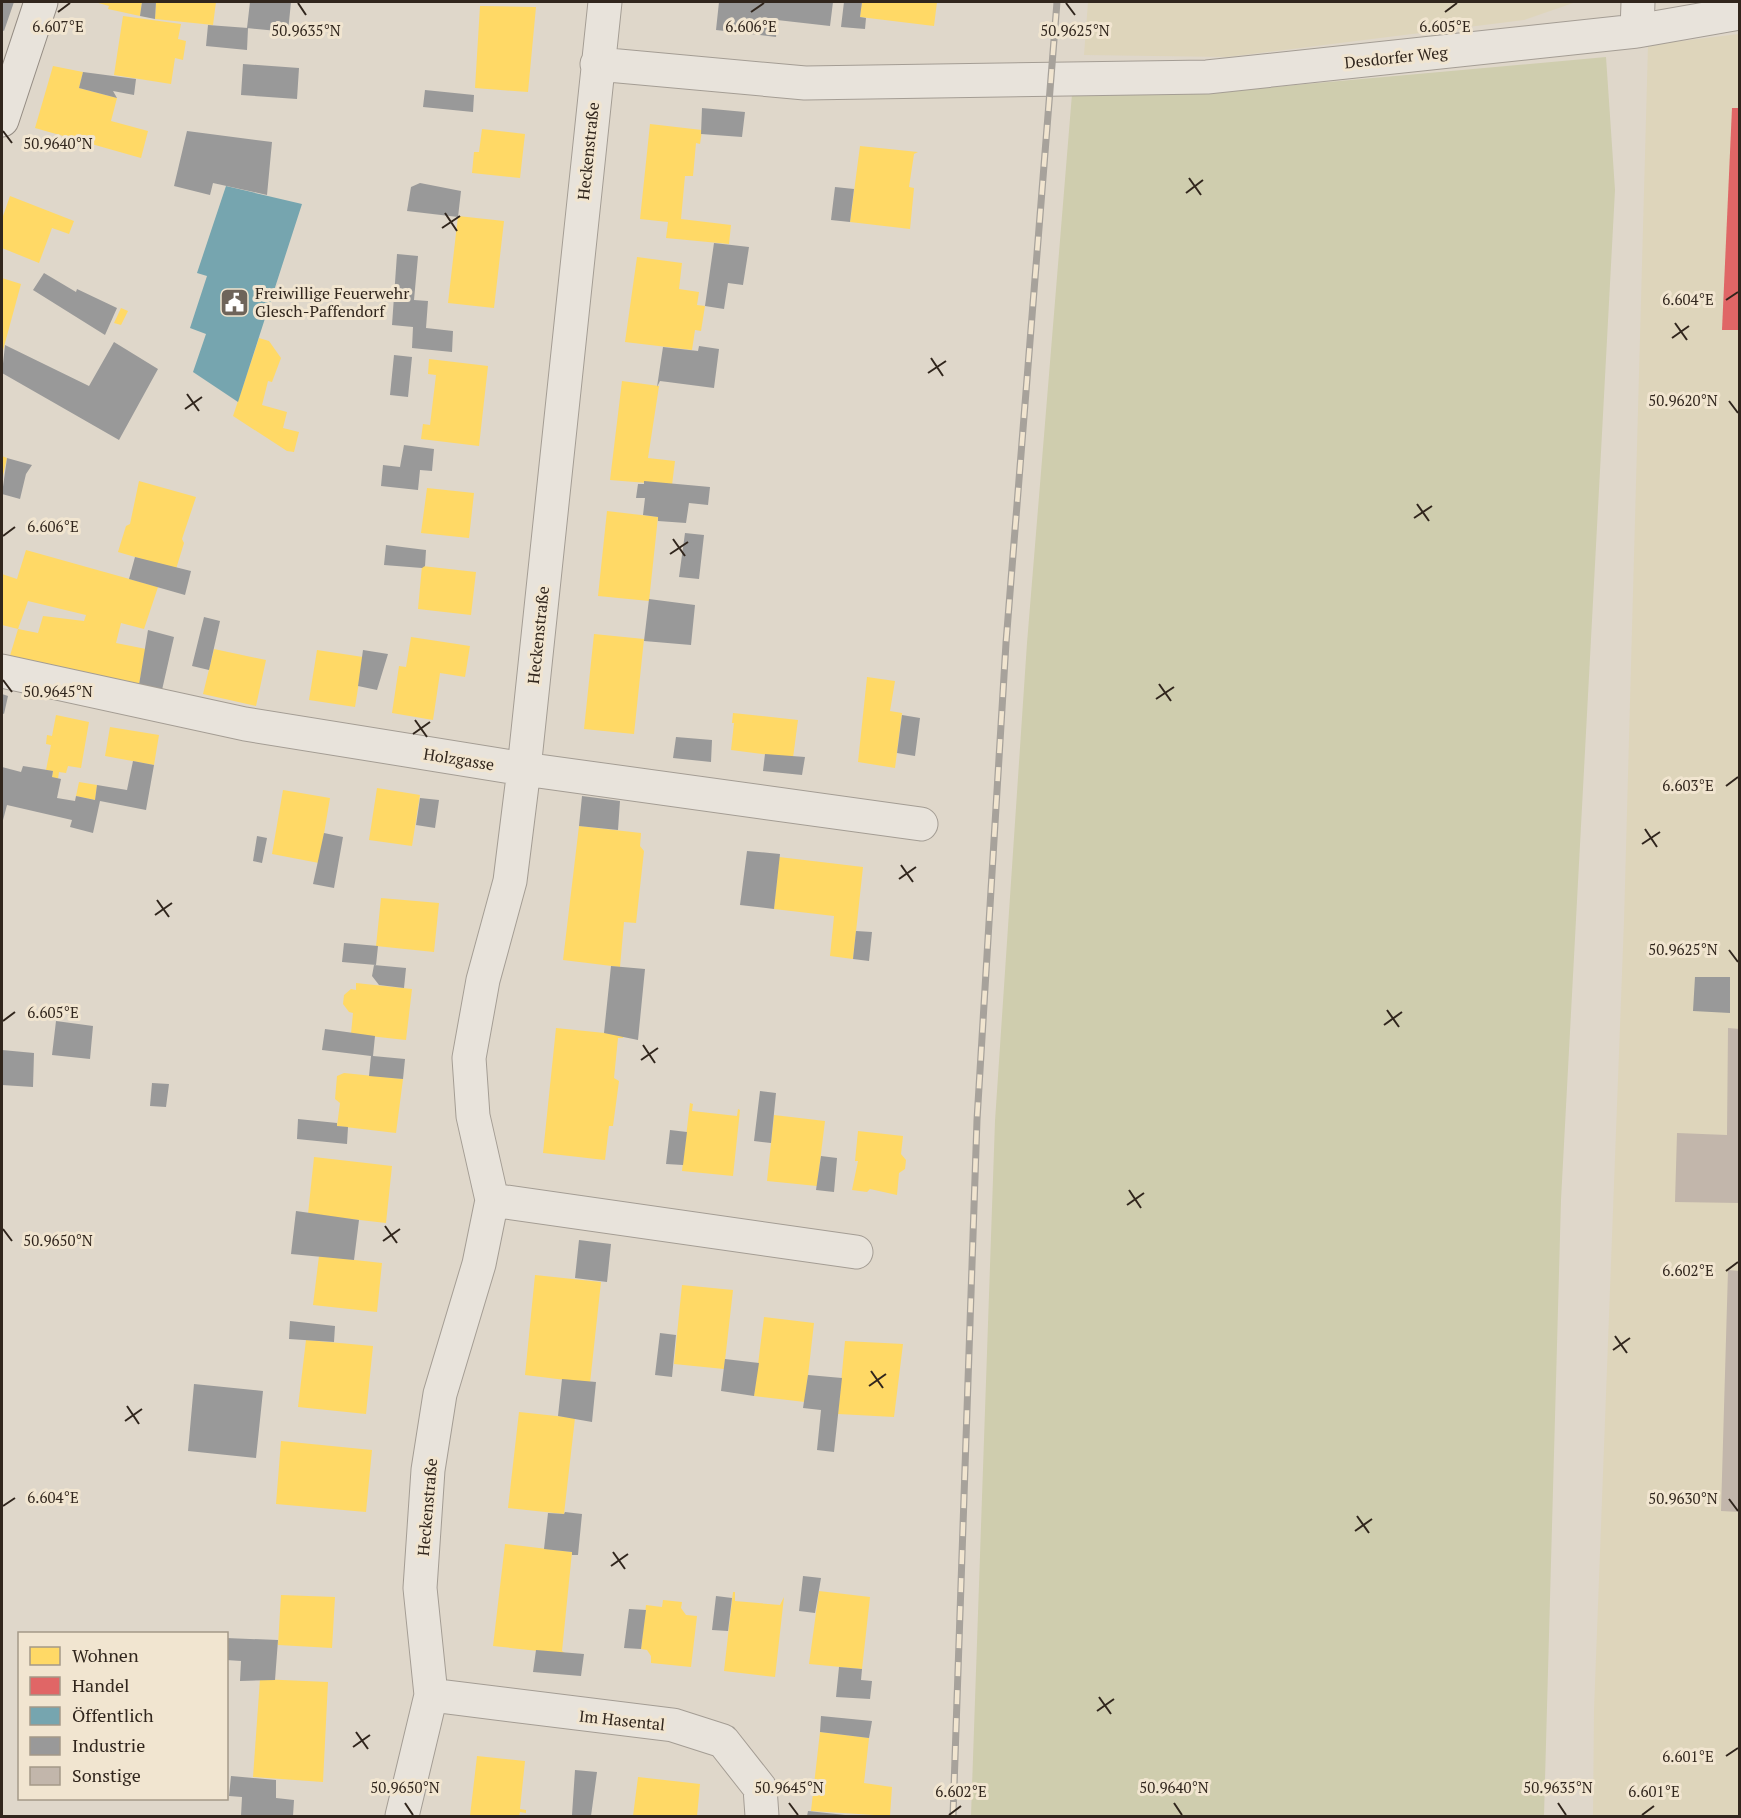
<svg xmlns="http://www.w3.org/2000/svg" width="1741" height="1818" viewBox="0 0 1741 1818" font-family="'PT Serif',serif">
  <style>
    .farmland { fill: #ded5bb }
    .green { fill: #cfcdae }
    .homes { fill: #ffd966; fill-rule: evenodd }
    .shops { fill: #e06666 }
    .public { fill: #76a5af }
    .industry { fill: #999 }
    .building { fill: #c2b6ab }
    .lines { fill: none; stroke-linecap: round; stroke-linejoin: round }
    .street-casing { stroke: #a49d94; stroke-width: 35 }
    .secondary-casing { stroke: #948c83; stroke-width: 35 }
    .street { stroke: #e8e3db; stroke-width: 33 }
    .secondary { stroke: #e8e3db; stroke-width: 33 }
    .rail-casing { stroke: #a7a29b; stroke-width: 7 }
    .rail { stroke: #f1e5d0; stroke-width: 4.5; stroke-dasharray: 14; stroke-linecap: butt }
    .ticks { fill: none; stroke: #31261d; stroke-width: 2 }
    .labels { text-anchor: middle; stroke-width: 6; stroke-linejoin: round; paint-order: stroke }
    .street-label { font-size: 16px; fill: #31261d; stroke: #f1e5d0 }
    .poi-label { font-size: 16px; fill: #31261d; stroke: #f1e5d0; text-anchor: start }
    .ticks-label { font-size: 15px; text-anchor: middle; fill: #31261d; stroke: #f1e5d0; stroke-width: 6; stroke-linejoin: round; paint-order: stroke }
  </style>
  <rect width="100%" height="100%" fill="#dfd7ca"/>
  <path class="farmland" d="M1088,2H1576L1524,20L1227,57L1084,55Z
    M1739,34V1816H1593L1594,1710L1624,921L1648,45Z"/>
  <path class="green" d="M1606,57L1615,190L1561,1200L1544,1816H971L995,1121L1027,643L1072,94L1206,93Z"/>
  <path class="homes" d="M95,2H142L140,16L108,9L109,6Z
    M156,2H216L213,25L155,19Z
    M862,2H937L934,26L860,17Z
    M480,6L536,7L528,92L475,88Z
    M123,16L181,24L178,39L186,41L183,60L175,58L171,84L114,75Z
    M53,66L83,72L79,88L117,98L111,121L148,131L141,158L35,128Z
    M650,124L702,130L700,144L696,143L693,176H685L681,219L731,225L729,244L666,238L668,222L640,219Z
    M482,129L525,134L520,178L472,173L474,152H479Z
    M860,146L918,152L914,154L909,187L914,188L910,229L850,222Z
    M10,196L74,221L69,234L52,228L39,263L2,248V219Z
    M458,216L504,221L494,308L448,303Z
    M637,257L682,263L679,289L699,292L697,305L705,306L701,331L695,330L692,350L625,342Z
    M2,278L21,284L2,354Z
    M121,308L128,311L121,325L114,323Z
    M259,338L269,341L281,358L272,382L268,381L262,405L287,412L283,428L299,432L294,452L287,451L233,416Z
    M429,359L488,366L479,446L421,439L423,424L430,425L436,375L428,374Z
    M622,381L659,386L648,458L675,461L672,485L610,480Z
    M2,456L7,458L2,480Z
    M139,481L196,497L182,539L184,543L176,569L118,552L126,526L130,524Z
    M427,488L474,493L469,538L421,533Z
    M607,511L658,517L649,601L598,596Z
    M26,550L158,587L144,629L121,623L116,643L146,649L139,685L9,659L18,629L2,625V574L17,579ZM28,601L86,615L84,621L43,616L38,633L18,629Z
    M422,566L476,572L471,615L418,609Z
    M594,634L644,639L634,734L584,729Z
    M411,637L470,646L465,677L440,673L433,720L392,713L399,666L406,667Z
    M214,649L266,660L256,706L203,694Z
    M317,650L363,657L355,707L309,700Z
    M867,677L895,681L890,711L902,713L895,768L858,762Z
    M733,713L798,720L793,758L731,750L734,723H732Z
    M56,715L89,722L81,768L68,766L66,773L59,772L58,779L52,777L53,771L46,770L51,745L46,744L47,735L52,736Z
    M110,727L159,735L154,765L105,756Z
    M79,782L97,785L95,800L76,796Z
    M377,788L420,795L412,846L369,840Z
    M283,790L330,798L319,863L272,854Z
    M579,826L641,833L640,846L644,851L636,923L624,922L620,967L563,960Z
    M779,857L863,867L853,959L830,956L834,916L774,909Z
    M381,898L439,903L434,952L376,946Z
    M356,983L412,989L406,1040L351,1034L353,1013L349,1012L343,1004L344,995L351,989L356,990Z
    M556,1028L624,1035L623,1038H618L614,1078L619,1081L613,1126H609L605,1160L543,1153Z
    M344,1073L403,1079L396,1133L337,1126L340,1103L335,1099L337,1076Z
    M690,1103L693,1104L692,1111L737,1116L738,1109L740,1110L733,1176L682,1171Z
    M774,1115L825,1121L817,1186L767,1181Z
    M858,1131L903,1136L901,1154L906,1160L905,1169L899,1173L897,1195L870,1189L867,1192L852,1190L858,1161H855Z
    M314,1157L392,1166L386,1223L308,1214Z
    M319,1256L382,1263L377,1312L313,1305Z
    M535,1275L601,1282L590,1383L525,1375Z
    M682,1285L733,1290L724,1369L674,1364Z
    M764,1317L814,1323L805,1402L754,1396Z
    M306,1340L373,1346L366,1414L298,1407Z
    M845,1341L903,1344L894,1417L838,1414Z
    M519,1412L575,1418L564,1514L508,1508Z
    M281,1441L372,1450L366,1512L276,1504Z
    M505,1544L572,1552L562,1651L566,1654L493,1646Z
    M819,1591L870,1597L862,1669L809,1664Z
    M733,1592H735V1601L780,1605L784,1597L775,1677L724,1671Z
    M281,1595L335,1597L332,1648L278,1645Z
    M663,1600L682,1602L681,1608L686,1615L697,1616L691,1667L651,1663V1656L647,1650L641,1649L646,1605L662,1607Z
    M260,1679L328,1682L323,1782L253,1777Z
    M820,1732L869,1738L864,1783L892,1787L890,1816L811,1811Z
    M477,1756L525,1761L520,1809L526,1810V1813L520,1812L519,1816H470Z
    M638,1777L700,1784L697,1816H633Z"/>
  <path class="shops" d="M1732,108H1740V330H1722Z"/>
  <path class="public" d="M226,186L302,204L238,402L193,372L206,334L190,328L207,276L197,273Z"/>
  <path class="industry" d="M2,2H14L4,31L2,30Z
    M142,2H156L155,19L140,16Z
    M250,2H291L288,32L247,28Z
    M719,2H833L830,26L777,20L776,37L716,30Z
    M844,2H862L860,17L866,18L865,29L841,27Z
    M208,25L248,28L247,50L206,46Z
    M243,64L299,68L297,99L241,95Z
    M83,72L136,79L134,95L113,91L117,98L79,88Z
    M425,90L474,95L473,112L423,107Z
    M702,108L745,112L742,137L701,134Z
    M187,131L272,142L267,195L213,183L210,195L174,186Z
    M420,183L461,191L458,217L407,211L411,187Z
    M835,187L854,189L850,222L831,220Z
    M714,243L749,247L743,285L728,283L724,309L705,306Z
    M397,254L418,256L414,300L428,301L426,328L453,331L452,352L412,348L413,327L392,325Z
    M44,273L76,292L77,289L117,308L105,335L33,290Z
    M114,342L158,369L119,440L2,373L5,345L89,386Z
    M699,346L719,349L714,388L660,381L657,387L663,347L698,351Z
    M394,355L412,357L408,397L390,395Z
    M404,445L434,449L432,471L420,470L418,490L381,486L383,465L400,467Z
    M7,458L32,465L26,474L20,499L2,494Z
    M644,481L710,487L708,505L689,503L686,523L658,521V517L643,515L645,498H636L638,484H644Z
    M685,533L704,535L699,579L679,577Z
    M386,545L426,550L425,566L422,568L384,565Z
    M135,557L191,571L185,595L129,579Z
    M649,599L695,605L691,645L644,641Z
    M204,617L220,621L209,670L192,666Z
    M148,630L174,637L162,690L139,685Z
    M363,650L388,654L377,690L358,686Z
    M2,694L8,696L4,714L2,713Z
    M902,715L920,718L915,756L897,753Z
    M676,737L712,740L711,762L673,758Z
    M765,754L805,757L802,775L763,771Z
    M133,761L154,765L146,810L100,801L93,833L70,827L72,820L7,805L2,824V767L21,772L23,766L53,771L52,777L61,779L57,798L75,801L76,796L95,800L97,785L127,790Z
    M582,796L620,801L618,830L579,826Z
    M420,798L439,800L435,828L416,825Z
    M324,833L343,837L334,888L313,884Z
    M257,836L267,838L262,863L253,861Z
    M747,851L780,854L774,909L740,905Z
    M856,931L872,932L869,961L853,959Z
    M344,943L378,946L376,965L342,962Z
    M374,965L406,968L404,988L379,985L372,976Z
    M611,966L645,969L638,1040L604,1033Z
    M1695,977H1730V1013L1693,1011Z
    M56,1021L93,1026L90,1059L52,1055Z
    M325,1029L375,1036L373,1056L405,1059L403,1079L369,1076L371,1056L322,1050Z
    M2,1050L34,1053L33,1087L2,1085Z
    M152,1083L169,1084L166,1107L150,1106Z
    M760,1091L776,1093L771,1143L754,1141Z
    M298,1119L337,1123V1126L348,1127L347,1144L297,1139Z
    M670,1130L687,1132L683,1165L666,1164Z
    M821,1156L837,1158L834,1192L816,1190Z
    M296,1211L359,1220L354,1260L291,1254Z
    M579,1240L611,1244L607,1282L575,1278Z
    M290,1321L335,1326L334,1342L289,1339Z
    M660,1333L676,1335L672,1377L655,1375Z
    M725,1359L759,1363L754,1396L721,1391Z
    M808,1375L842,1378L834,1452L817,1450L821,1410L803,1408Z
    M562,1379L596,1382L592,1422L558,1416Z
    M194,1384L263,1391L256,1458L188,1451Z
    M565,1512L582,1514L578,1555H572V1552L544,1549L548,1513L564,1514Z
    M803,1576L821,1578L815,1613L799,1611Z
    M716,1596L732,1598L728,1631L712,1630Z
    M629,1609L646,1610L641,1649L624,1648Z
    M226,1638L278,1640L275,1680L240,1681L241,1661L226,1660Z
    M536,1650L584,1654L581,1676L533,1672Z
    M839,1667L862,1669L861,1680L872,1681L870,1699L836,1697Z
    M821,1716L872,1721L869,1738L820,1732Z
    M575,1770L597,1772L591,1816L572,1815Z
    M231,1776L276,1780V1798L294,1800L293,1816H241L242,1797L229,1796Z
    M808,1811L845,1815V1816H807Z"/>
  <path class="building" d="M1728,1028L1740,1029V1203L1675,1202L1677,1133L1727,1135Z
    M1728,1270L1740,1271V1512L1721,1511Z"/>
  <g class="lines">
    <defs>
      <path id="street" d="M1637,31L1638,2
        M597,64L805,83L1207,77L1637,31L1740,13
        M2,671L245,724L524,769L921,824
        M492,1200L856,1252
        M431,1695L673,1725L723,1741L760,1788L762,1816
        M402,1816L431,1695L420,1588L428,1470L440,1394L479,1264L492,1200L473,1116L469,1058L483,980L510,881L524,769L605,2"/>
      <path id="secondary" d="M2,120L41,2"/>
    </defs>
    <use href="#street" class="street-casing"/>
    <use href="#secondary" class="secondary-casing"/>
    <use href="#street" class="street"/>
    <use href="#secondary" class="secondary"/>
    <defs>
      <path id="rail" d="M953,1816L977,1120L1006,643L1057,2"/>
    </defs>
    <use href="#rail" class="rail-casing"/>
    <use href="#rail" class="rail"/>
  </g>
  <path class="ticks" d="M298,3L306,15M1066,3L1075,15M58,12L70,3M751,12L764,3M1445,12L1457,3M3,131L12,143M1189,178L1201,195M1186,193L1203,180M445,213L457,231M442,228L460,216M1726,300L1738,292M1675,323L1687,340M1672,338L1689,326M931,358L943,376M928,373L946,361M187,394L199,411M1729,401L1738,413M185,409L202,397M1417,504L1429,521M1414,518L1432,506M3,536L15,527M673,539L685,556M670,554L688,542M3,680L12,692M1159,684L1171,701M1156,699L1174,687M415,720L427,737M413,734L430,722M1726,786L1738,777M1645,829L1657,847M1642,844L1660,832M901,865L913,882M899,879L916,867M157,900L169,917M155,915L172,903M1729,950L1738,962M1387,1010L1399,1027M3,1021L15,1012M1384,1025L1402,1012M643,1045L655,1063M641,1060L658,1048M1129,1190L1141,1208M1127,1205L1144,1193M385,1226L397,1243M3,1229L12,1241M383,1241L400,1229M1726,1271L1738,1262M1615,1336L1627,1353M1613,1350L1630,1338M871,1371L883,1388M869,1386L886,1374M127,1406L139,1424M125,1421L142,1409M1729,1499L1738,1511M3,1506L15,1498M1357,1516L1369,1533M1355,1531L1372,1519M613,1552L625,1569M611,1566L628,1554M1099,1697L1111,1714M1097,1711L1114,1699M356,1732L368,1749M353,1747L370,1735M1726,1756L1738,1748M405,1803L413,1815M789,1803L798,1815M1174,1803L1182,1815M1558,1803L1566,1815M949,1815L961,1806M1642,1815L1654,1806"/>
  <defs>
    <symbol id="civic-square" viewBox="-11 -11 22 22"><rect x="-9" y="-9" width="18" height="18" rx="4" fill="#6e645a" stroke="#f1e5d0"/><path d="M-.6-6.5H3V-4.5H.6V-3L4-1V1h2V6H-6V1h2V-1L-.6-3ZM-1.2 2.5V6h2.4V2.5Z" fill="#fff"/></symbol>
  </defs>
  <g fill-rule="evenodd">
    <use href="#civic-square" x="218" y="286" width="33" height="33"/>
  </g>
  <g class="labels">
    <g class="street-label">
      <text transform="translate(1396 57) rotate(-6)" y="6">Desdorfer Weg</text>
      <text transform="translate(588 151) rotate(-84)" y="6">Heckenstraße</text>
      <text transform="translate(538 635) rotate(-84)" y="6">Heckenstraße</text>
      <text transform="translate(459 759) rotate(9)" y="6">Holzgasse</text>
      <text transform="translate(427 1507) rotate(-85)" y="6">Heckenstraße</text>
      <text transform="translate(622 1720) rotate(6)" y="6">Im Hasental</text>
    </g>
    <g class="poi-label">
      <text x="255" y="299">Freiwillige Feuerwehr<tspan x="255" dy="18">Glesch-Paffendorf</tspan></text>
    </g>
  </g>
  <g class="ticks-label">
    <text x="751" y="32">6.606°E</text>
    <text x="1445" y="32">6.605°E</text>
    <text x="58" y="32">6.607°E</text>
    <text x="306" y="36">50.9635°N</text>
    <text x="1075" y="36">50.9625°N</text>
    <text x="58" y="149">50.9640°N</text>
    <text x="1688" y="305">6.604°E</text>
    <text x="1683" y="406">50.9620°N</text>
    <text x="53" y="532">6.606°E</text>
    <text x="58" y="697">50.9645°N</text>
    <text x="1688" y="791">6.603°E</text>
    <text x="1683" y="955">50.9625°N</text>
    <text x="53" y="1018">6.605°E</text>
    <text x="58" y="1246">50.9650°N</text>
    <text x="1688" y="1276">6.602°E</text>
    <text x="53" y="1503">6.604°E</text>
    <text x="1683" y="1504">50.9630°N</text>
    <text x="1688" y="1762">6.601°E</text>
    <text x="405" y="1793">50.9650°N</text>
    <text x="789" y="1793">50.9645°N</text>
    <text x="1174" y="1793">50.9640°N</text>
    <text x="1558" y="1793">50.9635°N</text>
    <text x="961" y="1797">6.602°E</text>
    <text x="1654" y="1797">6.601°E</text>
  </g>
  <rect width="1741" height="1818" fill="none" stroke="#31261d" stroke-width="6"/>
  <rect x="18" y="1632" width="210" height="168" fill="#f1e5d0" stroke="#a49988" stroke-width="1.5"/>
  <rect x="30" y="1647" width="30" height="18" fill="#ffd966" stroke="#a49988" stroke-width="1.5"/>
  <text x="72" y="1662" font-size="18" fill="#31261d">Wohnen</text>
  <rect x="30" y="1677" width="30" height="18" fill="#e06666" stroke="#a49988" stroke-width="1.5"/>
  <text x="72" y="1692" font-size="18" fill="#31261d">Handel</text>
  <rect x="30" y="1707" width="30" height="18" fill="#76a5af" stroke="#a49988" stroke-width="1.5"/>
  <text x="72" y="1722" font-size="18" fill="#31261d">Öffentlich</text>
  <rect x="30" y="1737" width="30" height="18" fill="#999999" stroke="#a49988" stroke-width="1.5"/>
  <text x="72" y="1752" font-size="18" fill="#31261d">Industrie</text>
  <rect x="30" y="1767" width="30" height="18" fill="#c2b6ab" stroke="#a49988" stroke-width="1.5"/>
  <text x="72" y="1782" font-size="18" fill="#31261d">Sonstige</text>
</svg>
